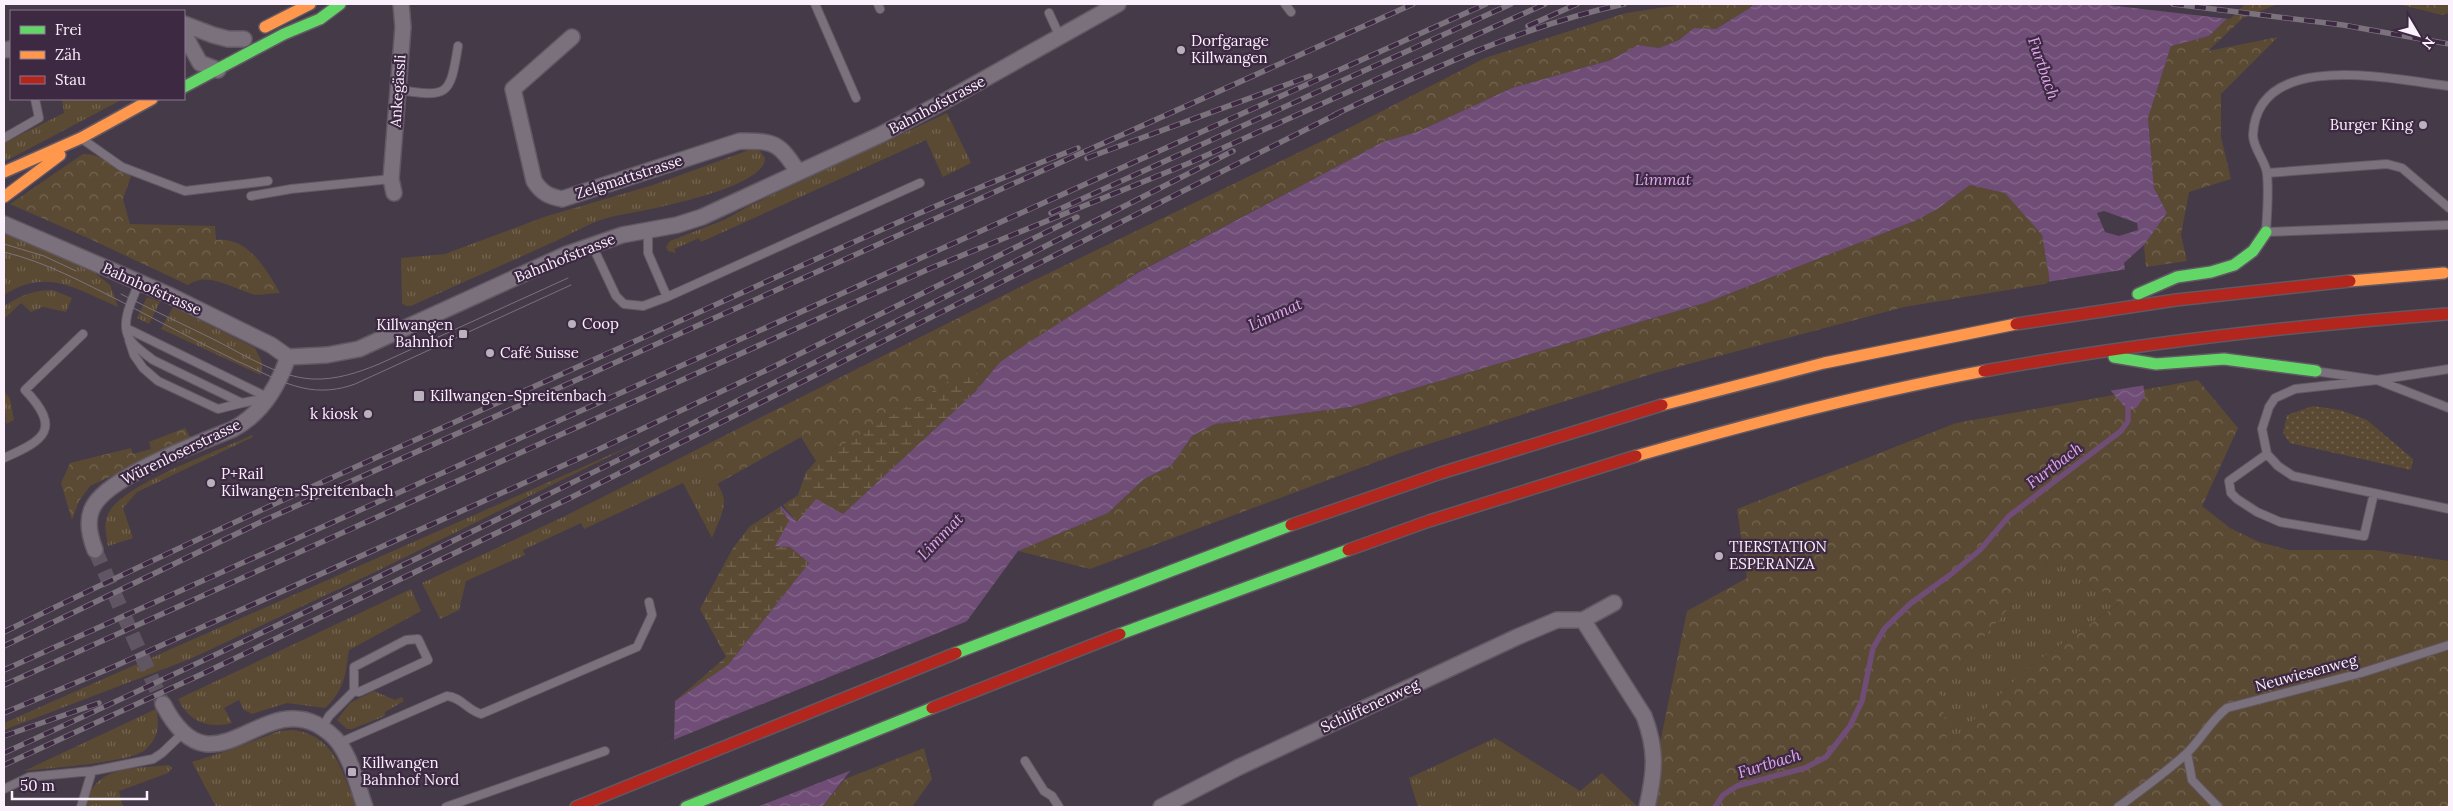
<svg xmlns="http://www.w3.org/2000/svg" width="2453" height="811" viewBox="0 0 2453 811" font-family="Lora,serif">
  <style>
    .grass { fill: url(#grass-tufts) }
    .forest { fill: url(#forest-crowns); fill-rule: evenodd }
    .wetland { fill: url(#wetland-marsh) }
    .park { fill: url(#park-dots) }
    .water { fill: url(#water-waves); fill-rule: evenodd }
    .pier { fill: #453a47 }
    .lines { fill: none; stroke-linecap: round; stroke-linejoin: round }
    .stream { stroke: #6f4d76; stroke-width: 5.5 }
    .street-tunnel { stroke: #605562; stroke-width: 15; stroke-dasharray: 15 8; stroke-linecap: butt }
    .lane-casing { stroke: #615863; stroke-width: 10 }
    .street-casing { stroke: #615863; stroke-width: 18 }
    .fast-casing { stroke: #615863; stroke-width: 14 }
    .slow-casing { stroke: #615863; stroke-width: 14 }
    .jam-casing { stroke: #615863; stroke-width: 14 }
    .lane { stroke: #7a717c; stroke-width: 8 }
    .street { stroke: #7a717c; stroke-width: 15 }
    .fast { stroke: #63d668; stroke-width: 11 }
    .slow { stroke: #ff974d; stroke-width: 11 }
    .jam { stroke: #b3261e; stroke-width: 11 }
    .tram { stroke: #7b727d; stroke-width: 1 }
    .rail-casing { stroke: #7b727d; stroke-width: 5.5 }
    .rail { stroke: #3e2943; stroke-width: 4; stroke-dasharray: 11; stroke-linecap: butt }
    .poi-dot { fill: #bbb1bd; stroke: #3e2943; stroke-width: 2 }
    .labels { text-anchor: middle; stroke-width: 4.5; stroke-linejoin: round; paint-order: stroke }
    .poi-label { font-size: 15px; fill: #fbf1fd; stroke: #3e2943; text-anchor: start }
    .street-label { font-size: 15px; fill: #fbf1fd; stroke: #3e2943 }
    .water-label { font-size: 16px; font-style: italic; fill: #e0a8ed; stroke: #3e2943 }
  </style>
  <defs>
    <pattern id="grass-tufts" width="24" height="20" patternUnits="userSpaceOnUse" patternTransform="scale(1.25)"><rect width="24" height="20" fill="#5b4a33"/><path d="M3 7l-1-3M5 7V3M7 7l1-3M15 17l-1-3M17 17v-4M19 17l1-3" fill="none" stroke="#736551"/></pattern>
    <pattern id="forest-crowns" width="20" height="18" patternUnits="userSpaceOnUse" patternTransform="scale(1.25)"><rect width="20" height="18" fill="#5b4a33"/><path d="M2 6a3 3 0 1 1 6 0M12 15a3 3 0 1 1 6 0" fill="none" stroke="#736551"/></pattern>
    <pattern id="wetland-marsh" width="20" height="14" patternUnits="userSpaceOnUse" patternTransform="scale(1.25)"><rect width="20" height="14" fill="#5b4a33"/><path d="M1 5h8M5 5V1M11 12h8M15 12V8" fill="none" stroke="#736551"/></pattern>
    <pattern id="park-dots" width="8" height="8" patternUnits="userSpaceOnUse" patternTransform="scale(1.25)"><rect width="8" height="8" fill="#5b4a33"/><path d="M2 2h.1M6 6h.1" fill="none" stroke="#736551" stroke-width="1.8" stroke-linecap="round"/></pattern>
    <pattern id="water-waves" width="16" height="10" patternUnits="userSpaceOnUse" patternTransform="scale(1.25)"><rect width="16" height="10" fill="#6f4d76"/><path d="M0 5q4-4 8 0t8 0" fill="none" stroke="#84678a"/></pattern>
  </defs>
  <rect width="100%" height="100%" fill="#453a47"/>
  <path class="grass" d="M62,99H123L4,162V143L64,113Z
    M947,113L971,163L943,177L926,140L701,242L699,238L674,249L676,253L668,251L666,247L670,241L724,220L751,205Z
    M752,149L760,151L765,158C766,189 641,211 615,216C593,220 570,235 549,244C503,265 457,285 411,306H406L402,303L401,258L445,254L544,217L653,185Z
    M4,233L95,273L110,285L118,307C77,289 46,267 4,295Z
    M53,290L72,298L66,312L43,307L31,312L21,303L4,319V306C20,296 33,290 53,290Z
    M147,297L160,302L149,324L137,318Z
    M173,307L255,348L262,362L261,375L161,329Z
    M4,391L10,399L14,420L6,424Z
    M252,435L253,437L137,492L123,508L133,538L108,546C106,534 103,523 109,512C127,482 219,451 252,435Z
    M637,443L375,572L190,659L4,730V723Z
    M694,451C702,462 724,488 724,501C724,514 716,527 712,538L683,483L584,529L581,523L523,550L525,555L466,581L459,610L440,619L422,583L565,516Z
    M2054,557L2121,602L2029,667L1948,745L1940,687Z
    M411,589L421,611L349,650C345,675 345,690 325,708L287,703L252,714L244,710L239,700L224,708L232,723C208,729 189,722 178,699Z
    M374,691L395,700L402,697L404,701L385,712V716L352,729H347L337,720L350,703Z
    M156,709C160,725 158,739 145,750C129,763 48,768 24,771Z
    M293,730C336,736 342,772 356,807H216L192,762L230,750L279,731Z
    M1495,738L1580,791L1602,773L1638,807H1418L1409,778Z
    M169,765L172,768L168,773L119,791L123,807H86C93,764 135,769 169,765Z"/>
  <path class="forest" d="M1686,4H1756L1716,29L1694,28L1679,40L1659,48L1638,45L1611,60L1512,88L1417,132L1383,142L1138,272L1000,362L975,392L977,365L816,461L801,437L717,484L694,451L1014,290L1351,127L1485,58L1626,13Z
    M2242,4H2278L2243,18L2208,51L2278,37L2221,94V137L2231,179L2189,192L2181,235L2187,261L2146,267L2144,245L2167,213L2154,188L2148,118L2171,46L2209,36Z
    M2398,4H2449V13L2442,15Z
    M83,154C104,154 111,167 131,176L123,199L130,224L215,226L216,240C248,236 266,269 280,293C271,293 260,296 252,294C231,288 208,271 188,285L90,239L10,204Z
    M1970,185L2005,192L2042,235L2050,283L1904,307L1655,373L1400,453L1090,569L1018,551L1108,513L1144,479L1171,466L1192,436L1215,424L1351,407L1708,302L1912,222L1936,210Z
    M2198,380L2238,428L2202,506L2230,528L2259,542L2289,550H2375L2449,561V807H1647L1687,611L1747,578L1737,509L1956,423ZM2053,558L2120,603L2029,667L1948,745L1940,687Z
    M185,428L191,439L90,486L79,501L72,520L61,483L70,463L131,448L133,454L151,449L149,442Z
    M924,748L932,779L912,807H822L845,779Z"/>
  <path class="wetland" d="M978,364L975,392L843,514L797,522L783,505L798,495L806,472L816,461Z
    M780,507L789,521L790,547L809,563L728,665L675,701L726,657L700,609L733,548L750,526Z"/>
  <path class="park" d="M2313,406L2340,410L2367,420L2413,459L2411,470L2290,443L2283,433L2287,415Z"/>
  <path class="water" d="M1756,4H2242L2209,36L2171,46L2148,118L2154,188L2167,213L2144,245L2124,263L2145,396L2136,408L2130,409L2123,405L2077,351L2050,283L2042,235L2005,193L1970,185L1936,210L1912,222L1708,302L1351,407L1215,424L1192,436L1171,466L1144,479L1108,513L1018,551L964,625L822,807H603L661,745L674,740L675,701L728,665L809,563L790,547L775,546L789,521L780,507L781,506L797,522L816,499L843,514L975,392L1000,362L1028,343L1139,272L1383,142L1417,132L1512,88L1611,60L1638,45L1659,48L1679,40L1694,28L1716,29ZM2104,211L2137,223L2138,230L2119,236L2105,232L2097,213Z"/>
  <path class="pier" d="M2099,4H2245L2230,19Z
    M2128,269L2146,385L2108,391L2075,352L2047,282Z
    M970,620L857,768L757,807H600L656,747Z"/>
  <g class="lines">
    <path class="stream" d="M1715,807L1723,795L1737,786L1805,768L1826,757L1850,726L1862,701L1873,648L1885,628L1911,603L1950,575L1980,550L2009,516L2121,431L2128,421V402"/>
    <path class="street-tunnel" d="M95,550L163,704"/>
    <defs>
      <path id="lane" d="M815,4L856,98
        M878,4L880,9
        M1285,4L1291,12
        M1049,13L1060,37
        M2449,86C2395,80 2257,47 2253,135C2253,149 2266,161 2267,174C2269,193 2267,213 2266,232L2449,225
        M398,90C448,97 450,97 458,46
        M4,138L39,118L35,99
        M85,141L122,167L185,191L268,181
        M2267,173L2387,164L2402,168L2449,208
        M251,196L291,189L391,179
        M648,230V253L667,297L920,183
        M592,245L616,296L624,304L643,306L667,297
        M139,283C133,298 120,322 129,338C133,346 146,354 153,360L242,403L267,398
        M126,328L269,398
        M129,340L134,355L143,368L158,381L218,409L242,403
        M2321,372L2377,380L2449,369
        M2449,408L2377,380L2295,389L2275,398L2269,407L2262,429L2267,454L2278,466L2293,476L2449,509
        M2267,454L2229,481L2231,493L2237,499L2257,512L2280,522L2364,536L2374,493
        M4,458C45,440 62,429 25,390L83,334
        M322,728L329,716L354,691L359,692L428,660L418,639L406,640L354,667V691
        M339,743L447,696C461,697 467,710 481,714L637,647L652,615L649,602
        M2187,753L2192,780L2218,807
        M1025,761L1044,791L1052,796L1059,807
        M4,789L29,777L92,771L153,759L162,753L183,733
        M81,807L92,771
        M446,807L605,751
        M2118,807C2141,790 2164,774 2186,754C2201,740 2210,721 2227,708L2361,673L2449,645"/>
      <path id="street" d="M184,24L213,35L228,39H244
        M184,34L200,63L218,70
        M572,37L513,89L534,181C542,193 548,196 562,199L740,141C774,141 779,142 798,172
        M4,50L11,49
        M394,193L391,179L403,27L401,4
        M4,224L171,296L271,345L288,357L327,355L359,349L567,254L622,235L677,225L702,217L880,135L945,101L1118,4
        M95,550C90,537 86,522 92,509C105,477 200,443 233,429C262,414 278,387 288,357
        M1583,620L1644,716C1657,750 1655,772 1647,807
        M163,704C211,797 258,695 316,724C325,729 333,735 339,743C352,761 358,787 365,807
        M1161,807L1239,767L1517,637L1557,620H1583L1614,603"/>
      <path id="fast" d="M184,87L284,34L320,19L340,4
        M2138,294L2177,277L2211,272L2234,265L2253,251L2266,232
        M2114,357L2156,364L2224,359L2316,371
        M1120,634L1348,550
        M956,653L1291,525
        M686,807L932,708"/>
      <path id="slow" d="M265,27L310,4
        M4,172L81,138L152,99
        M4,197L60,155
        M2350,281L2444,273
        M1662,405L1824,363L2016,324
        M1636,456C1751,423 1866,393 1984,371"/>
      <path id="jam" d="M2016,324L2176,300L2350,281
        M1984,371C2137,343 2291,326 2446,314
        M1291,525L1441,473L1662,405
        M1348,550L1429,521L1636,456
        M932,708L1120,634
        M576,807L956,653"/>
    </defs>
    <use href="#lane" class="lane-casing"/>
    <use href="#street" class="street-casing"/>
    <use href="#fast" class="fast-casing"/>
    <use href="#slow" class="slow-casing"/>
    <use href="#jam" class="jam-casing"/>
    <use href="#lane" class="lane"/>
    <use href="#street" class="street"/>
    <use href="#fast" class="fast"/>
    <use href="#slow" class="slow"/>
    <use href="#jam" class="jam"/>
    <path class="tram" d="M4,244L44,256L76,271
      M4,252C46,262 84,283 122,302C160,322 198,342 237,361C258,370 280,383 303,388C321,392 339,390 355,384L571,285
      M121,294C152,310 185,325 217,341C246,356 279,377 312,379C336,380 357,373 379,364L568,278"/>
    <defs>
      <path id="rail" d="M2173,4L2343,25L2449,44
        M1528,26L1577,4
        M1334,115C1427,71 1522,26 1624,4
        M1087,158L1310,76
        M1051,213L1511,4
        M4,632C208,532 415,440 622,347C774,279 924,207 1078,148
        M4,646L265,520L1413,4
        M4,670L1486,4
        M4,685L931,268L1187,164L1545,4
        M4,713L113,667L591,453L775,366L1077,217
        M4,736L99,703
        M4,753C419,563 826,358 1233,151
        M4,765L200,675L572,497L1339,113"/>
    </defs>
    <use href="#rail" class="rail-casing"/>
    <use href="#rail" class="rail"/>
  </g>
  <g class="poi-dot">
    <circle cx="1181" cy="50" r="5"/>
    <circle cx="2423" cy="125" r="5"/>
    <circle cx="572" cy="324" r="5"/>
    <rect x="458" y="329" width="10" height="10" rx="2.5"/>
    <circle cx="490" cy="353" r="5"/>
    <rect x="413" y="390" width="12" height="12" rx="2.5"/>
    <circle cx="368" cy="414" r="5"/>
    <circle cx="211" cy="483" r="5"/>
    <circle cx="1719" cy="556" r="5"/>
    <rect x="347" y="767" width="10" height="10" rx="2.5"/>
  </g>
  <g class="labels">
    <g class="poi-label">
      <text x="1191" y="46">Dorfgarage<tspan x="1191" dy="17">Killwangen</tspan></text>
      <text x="2413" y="130" text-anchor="end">Burger King</text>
      <text x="582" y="329">Coop</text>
      <text x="453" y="330" text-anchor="end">Killwangen<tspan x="453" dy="17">Bahnhof</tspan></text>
      <text x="500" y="358">Café Suisse</text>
      <text x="430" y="401">Killwangen-Spreitenbach</text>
      <text x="358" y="419" text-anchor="end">k kiosk</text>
      <text x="221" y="479">P+Rail<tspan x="221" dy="17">Kilwangen-Spreitenbach</tspan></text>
      <text x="1729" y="552">TIERSTATION<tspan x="1729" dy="17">ESPERANZA</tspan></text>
      <text x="362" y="768">Killwangen<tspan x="362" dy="17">Bahnhof Nord</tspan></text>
    </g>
    <g class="street-label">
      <text transform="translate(398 91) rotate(-86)" y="5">Ankegässli</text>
      <text transform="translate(937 105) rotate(-28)" y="5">Bahnhofstrasse</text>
      <text transform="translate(629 177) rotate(-18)" y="5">Zelgmattstrasse</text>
      <text transform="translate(565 258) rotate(-22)" y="5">Bahnhofstrasse</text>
      <text transform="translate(152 289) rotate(24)" y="5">Bahnhofstrasse</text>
      <text transform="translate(181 452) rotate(-26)" y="5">Würenloserstrasse</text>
      <text transform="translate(2306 673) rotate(-15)" y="5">Neuwiesenweg</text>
      <text transform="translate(1370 706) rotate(-25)" y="5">Schliffenenweg</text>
    </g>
    <g class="water-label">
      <text transform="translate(2044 68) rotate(71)" y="6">Furtbach</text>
      <text x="1663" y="185">Limmat</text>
      <text transform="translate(1275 314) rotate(-24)" y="6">Limmat</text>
      <text transform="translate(2054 465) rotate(-37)" y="6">Furtbach</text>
      <text transform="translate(940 536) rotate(-46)" y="6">Limmat</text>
      <text transform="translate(1769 763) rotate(-17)" y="6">Furtbach</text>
    </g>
  </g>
  <rect width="2453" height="811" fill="none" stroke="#fbf1fd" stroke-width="10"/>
  <rect x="10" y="10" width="175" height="90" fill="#3e2943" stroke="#8a798d"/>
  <rect x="20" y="26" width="25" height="8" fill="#63d668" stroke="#8a798d"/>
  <text x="55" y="35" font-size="15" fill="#fbf1fd">Frei</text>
  <rect x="20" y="51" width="25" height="8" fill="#ff974d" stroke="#8a798d"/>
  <text x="55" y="60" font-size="15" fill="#fbf1fd">Zäh</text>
  <rect x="20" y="76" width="25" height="8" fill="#b3261e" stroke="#8a798d"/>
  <text x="55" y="85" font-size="15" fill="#fbf1fd">Stau</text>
  <g transform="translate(2418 35) rotate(128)" stroke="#3e2943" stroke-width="4" paint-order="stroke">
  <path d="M0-4L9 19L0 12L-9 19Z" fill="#fbf1fd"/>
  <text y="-8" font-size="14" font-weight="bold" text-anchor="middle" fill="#fbf1fd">N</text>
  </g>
  <path d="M12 791v8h135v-8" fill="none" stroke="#fbf1fd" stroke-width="2.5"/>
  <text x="20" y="791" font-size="15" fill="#fbf1fd" stroke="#3e2943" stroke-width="4" paint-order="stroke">50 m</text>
</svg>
